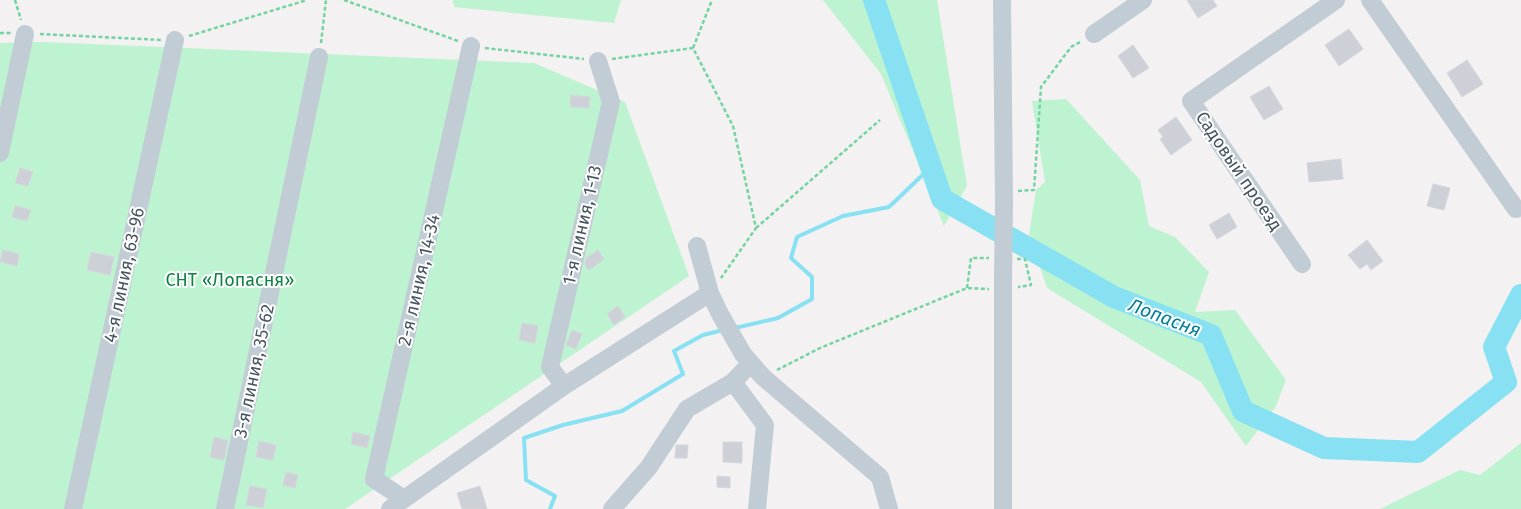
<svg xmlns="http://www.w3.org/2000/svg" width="1521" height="509" viewBox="0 0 1521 509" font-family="'Fira Sans',sans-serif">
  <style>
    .green { fill: #bdf3d0 }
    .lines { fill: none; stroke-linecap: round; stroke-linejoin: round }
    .stream { stroke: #87e1f3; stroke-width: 4 }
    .river { stroke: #87e1f3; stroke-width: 22 }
    .building { fill: #cdd0d6; stroke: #d5d7dd }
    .path { stroke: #72d4a0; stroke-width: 2.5; stroke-dasharray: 4 2.5; stroke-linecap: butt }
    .minor { stroke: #c1ccd4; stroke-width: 18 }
    .minor-bridge { stroke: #c1ccd4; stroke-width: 18 }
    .labels { text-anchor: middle; stroke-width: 4; stroke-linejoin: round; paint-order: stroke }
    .street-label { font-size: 18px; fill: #475560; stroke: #fff }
    .park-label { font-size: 18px; fill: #108345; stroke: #fff }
    .water-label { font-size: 19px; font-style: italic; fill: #047f97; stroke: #fff }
  </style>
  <rect width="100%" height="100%" fill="#f3f1f1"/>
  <path class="green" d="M453,0H621L614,23L454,7Z
    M823,0H937L967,186L944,226L881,74Z
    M43,42L534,63L625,102L689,276L345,509H0V43Z
    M1066,99L1140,180L1149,226L1175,237L1209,272L1195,312L1235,310L1286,380L1276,406L1246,446L1201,382L1047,288L1029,234L1036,190L1045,182L1032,101Z
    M1521,443V509H1380L1460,470L1480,475Z"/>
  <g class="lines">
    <path class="stream" d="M735,328L778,318L812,299V277L791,258L797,237L843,216L889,207L931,167
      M550,509L555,496L526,480L524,438L563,425L622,411L683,374L674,351L703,335L723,330"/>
    <path class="river" d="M874,0L942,199L1114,297L1211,335L1243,411L1324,448L1418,452L1506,382L1494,347L1521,295"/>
  </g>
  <path class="building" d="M1187,0H1213L1217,6L1198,18Z
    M1349,29L1363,49L1339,66L1325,45Z
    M1133,45L1149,68L1133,78L1118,56Z
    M1467,60L1483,84L1462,97L1447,73Z
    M1269,86L1283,109L1264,120L1250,97Z
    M571,95L590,97L589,108L570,107Z
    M1176,117L1192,140L1171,155L1160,139L1163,137L1158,130Z
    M1341,159L1343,179L1309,182L1307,163Z
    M20,168L33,172L28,186L15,183Z
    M1433,184L1450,188L1444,210L1427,206Z
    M15,206L31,210L27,221L12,217Z
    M1229,213L1237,227L1217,239L1209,225Z
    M1367,240L1383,261L1371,270L1367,264L1360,269L1348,255Z
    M3,250L19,254L17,266L0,262Z
    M598,250L604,259L589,270L585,264L586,258Z
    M91,252L114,257L110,275L87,270Z
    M618,306L625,317L614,325L607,314Z
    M522,323L538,326L535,343L519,340Z
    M572,330L582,334L576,349L566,345Z
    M353,432L370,436L367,448L351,444Z
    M214,437L228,441L224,460L210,457Z
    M259,441L276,445L273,460L256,457Z
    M723,442H742V463L723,462Z
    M676,445H688L687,458H675Z
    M286,472L298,475L295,488L283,485Z
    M717,476L730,477V488L717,487Z
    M250,486L267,489L263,508L246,505Z
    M480,486L487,509H462L457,493Z"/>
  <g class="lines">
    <path class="path" d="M15,0L21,20
      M344,0L458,41
      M0,33H12
      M40,34L162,40
      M189,36L307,0
      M321,43L326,0
      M485,48L584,59
      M693,48L712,0
      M612,59L693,48L733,126L756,228L721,278
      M1018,191L1034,190L1041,87L1071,47L1082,41
      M756,228L880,120
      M1017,259H1025L1031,285L1018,287
      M967,288L971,258H989
      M777,370L820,348L967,288L989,289"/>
    <path class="minor" d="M1002,0L1004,203
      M1370,0L1516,209
      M1094,34L1143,0
      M0,153L25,34
      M697,246L710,293
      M1302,264L1191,101L1336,0
      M1003,282V509
      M733,382L765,425L757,509
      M564,386L550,367L611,102L598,61
      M404,499L374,479L471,46
      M73,509L175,40
      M225,509L319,57
      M390,509L564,386L710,293L720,314L743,354L763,377L880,477L889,509
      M612,509L649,467L687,409L733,382L751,363"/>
    <path class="minor-bridge" d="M1003,282L1004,203"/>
  </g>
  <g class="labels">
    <g class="street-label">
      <text transform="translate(1239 171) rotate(56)" y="6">Садовый проезд</text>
      <text transform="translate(582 225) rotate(-77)" y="6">1-я линия, 1-13</text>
      <text transform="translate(124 275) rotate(-78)" y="6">4-я линия, 63-96</text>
      <text transform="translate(419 280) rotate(-77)" y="6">2-я линия, 14-34</text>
      <text transform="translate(254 371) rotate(-78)" y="6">3-я линия, 35-62</text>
    </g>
    <g class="park-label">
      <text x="230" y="286">СНТ «Лопасня»</text>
    </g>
    <g class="water-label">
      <text transform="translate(1165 317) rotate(21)" y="7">Лопасня</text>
    </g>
  </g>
</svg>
